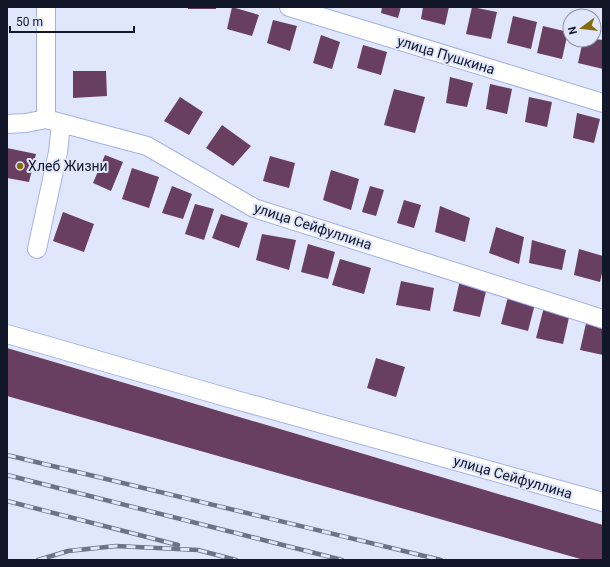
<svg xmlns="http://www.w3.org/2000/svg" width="610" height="567" viewBox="0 0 610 567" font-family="Roboto,sans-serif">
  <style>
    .building { fill: #683f61 }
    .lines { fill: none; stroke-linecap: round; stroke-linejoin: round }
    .minor-casing { stroke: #a4b1e6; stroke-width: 20 }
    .minor { stroke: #fff; stroke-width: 18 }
    .rail-casing { stroke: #6d7286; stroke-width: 4.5 }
    .rail { stroke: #e0e6fc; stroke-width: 3; stroke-dasharray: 9; stroke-linecap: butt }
    .poi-dot { fill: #856d0b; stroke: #e0e6fc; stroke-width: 1.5 }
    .labels { text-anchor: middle; stroke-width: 4; stroke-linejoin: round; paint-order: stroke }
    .street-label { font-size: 14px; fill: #121629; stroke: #e0e6fc }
    .poi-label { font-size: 14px; fill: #121629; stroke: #e0e6fc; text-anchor: start }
  </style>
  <rect width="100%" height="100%" fill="#e0e6fc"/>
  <path class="building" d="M188,7H216V9H188Z
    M232,7L259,15L252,36L227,29Z
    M382,7H401L398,18L381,13Z
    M423,7H449L445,25L421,19Z
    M472,7L497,12L491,39L466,34Z
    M513,16L537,22L531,49L507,43Z
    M273,20L297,26L290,51L267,43Z
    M543,26L568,32L562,59L537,53Z
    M321,35L340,42L332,69L313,63Z
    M594,39L603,40V69L578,63L583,40H594Z
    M363,45L387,52L381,75L357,68Z
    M73,71H106L107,96L73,98Z
    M450,77L473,83L467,107L446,103Z
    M490,84L512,89L507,114L486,109Z
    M394,89L425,97L415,133L384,125Z
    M180,97L203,112L189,135L164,121Z
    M529,97L552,102L547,127L525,122Z
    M577,113L600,119L594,143L573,138Z
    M222,125L251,146L233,166L206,148Z
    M7,148L36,154L29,182L7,178Z
    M105,155L123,162L111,191L93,183Z
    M270,156L295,163L289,188L263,181Z
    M132,168L159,177L149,208L122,199Z
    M331,170L359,179L351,210L323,200Z
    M172,186L192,194L183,219L162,213Z
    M370,186L384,190L376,216L362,212Z
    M404,200L421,205L414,228L397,223Z
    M195,204L214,209L204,240L185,234Z
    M440,206L470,218L465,242L435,232Z
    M63,212L94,224L84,252L53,241Z
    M221,214L248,223L239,248L212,238Z
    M496,227L524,237L519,264L489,253Z
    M262,234L296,240L289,270L256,260Z
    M532,240L566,250L562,270L529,263Z
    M308,244L335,252L328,279L301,272Z
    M579,249L603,256V269L600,282L574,275Z
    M340,259L371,268L364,294L332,285Z
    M460,280L487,287L480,317L453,311Z
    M401,281L434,288L430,311L396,305Z
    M509,293L536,300L528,331L501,324Z
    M544,307L570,313L563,344L536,338Z
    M587,319L603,323V355L580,350Z
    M7,348L603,525V560H584L7,396Z
    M376,358L405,367L396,397L367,388Z"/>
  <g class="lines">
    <defs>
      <path id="minor" d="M46,7V119L147,146L254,208L603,319
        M289,7L603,103
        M7,124L26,123L46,119
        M37,249L58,152L61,124
        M7,334L229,398L603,502"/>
    </defs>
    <use href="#minor" class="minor-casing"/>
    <use href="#minor" class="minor"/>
    <defs>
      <path id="rail" d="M7,455L441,560
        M7,475L342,560
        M7,501L178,545
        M38,560L68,551L116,546L198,550L236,560"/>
    </defs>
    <use href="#rail" class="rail-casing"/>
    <use href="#rail" class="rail"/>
  </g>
  <circle class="poi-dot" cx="20" cy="166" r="4"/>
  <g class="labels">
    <g class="street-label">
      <text transform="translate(446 55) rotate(17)" y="5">улица Пушкина</text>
      <text transform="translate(313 226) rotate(18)" y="5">улица Сейфуллина</text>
      <text transform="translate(513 477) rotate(16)" y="5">улица Сейфуллина</text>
    </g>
    <g class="poi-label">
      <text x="28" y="171">Хлеб Жизни</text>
    </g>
  </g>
  <rect width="610" height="567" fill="none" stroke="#121629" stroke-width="16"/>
  <g transform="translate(582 28) rotate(255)"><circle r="19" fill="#e0e6fc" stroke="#8e93a8"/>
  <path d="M0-3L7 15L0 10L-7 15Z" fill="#856d0b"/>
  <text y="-6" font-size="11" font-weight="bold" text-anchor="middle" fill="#121629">N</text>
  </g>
  <path d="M10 26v6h124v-6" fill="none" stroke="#121629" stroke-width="2"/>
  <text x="16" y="26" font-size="12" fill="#121629" stroke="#e0e6fc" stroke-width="3" paint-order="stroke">50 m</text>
</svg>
